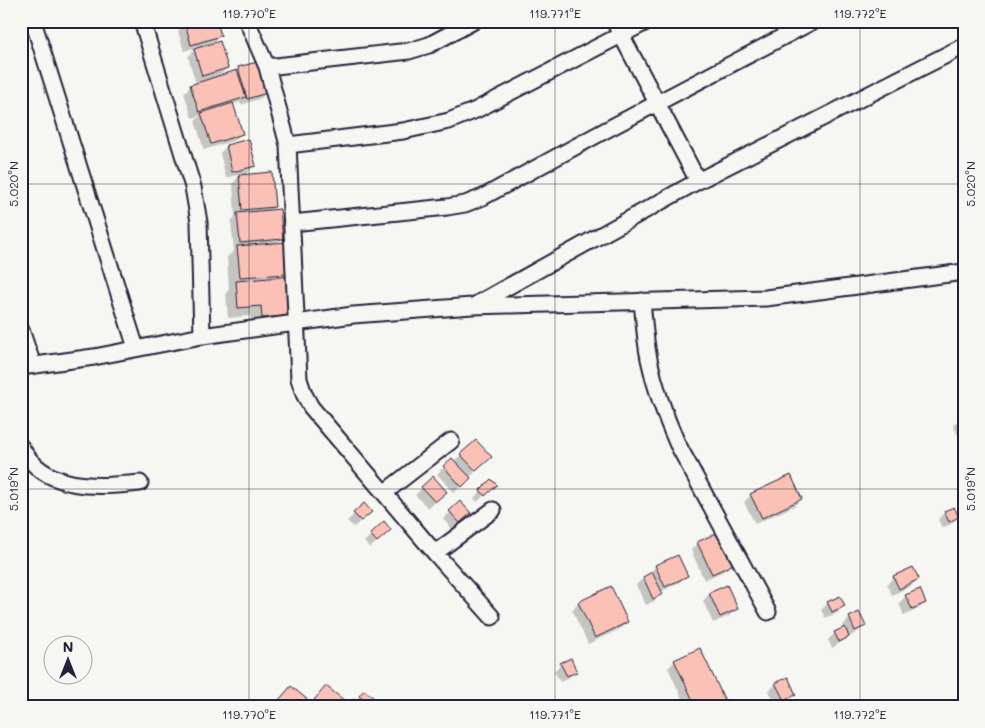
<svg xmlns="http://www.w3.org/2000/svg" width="985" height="728" viewBox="0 0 985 728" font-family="Mali,sans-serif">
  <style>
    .shadow { fill: #0003 }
    .building { fill: #fbc0b6; stroke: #22223b }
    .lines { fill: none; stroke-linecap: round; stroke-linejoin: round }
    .minor-casing { stroke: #22223b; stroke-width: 19 }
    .minor { stroke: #f6f6f2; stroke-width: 15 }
    .ticks { fill: none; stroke: #22223b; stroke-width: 1; stroke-opacity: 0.45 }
    .neatline { fill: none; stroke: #22223b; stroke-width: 2 }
    .ticks-label { font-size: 12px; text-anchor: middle; fill: #22223b }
  </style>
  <rect width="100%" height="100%" fill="#f6f6f2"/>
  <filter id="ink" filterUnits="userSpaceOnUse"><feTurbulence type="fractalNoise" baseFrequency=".02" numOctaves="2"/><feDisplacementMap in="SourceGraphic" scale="10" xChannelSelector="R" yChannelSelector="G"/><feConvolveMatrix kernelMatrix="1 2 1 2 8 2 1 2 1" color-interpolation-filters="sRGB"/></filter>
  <g filter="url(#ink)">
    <path class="shadow" d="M185,24L220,35L211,45L227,68L218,77L237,71L239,69L268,91L261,98L241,105L240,102L233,105L242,133L235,140L204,150L195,121L200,116L192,118L184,93L191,86L196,84L188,57L197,47L184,51L178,31Z
      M227,146L254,166L245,175L274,207L269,211L281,239L276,244L288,273L283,278L293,315L252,328L250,316L228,318L226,293L229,289L227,257L234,251L231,221L235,217L233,183L241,174L226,178L220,153Z
      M964,416V445L963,446L953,425Z
      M461,455L483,464L454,493L437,474L452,459L454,461Z
      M491,481L495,485L477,502L474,498Z
      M422,488L445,492L428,508L415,495Z
      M751,495L801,499L794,506L755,524L744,502Z
      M460,503L463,520L452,529L443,519Z
      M364,505L370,512L354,527L347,521Z
      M945,512L957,517L951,524L942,528L938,519Z
      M383,523V536L370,548L364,542Z
      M698,543L733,563L726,570L704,580L691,550Z
      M656,566L686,575L680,582L660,592L661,594L654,601L646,605L636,585L643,578L650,575L649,573Z
      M894,577L918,579L911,586L892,595L887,584Z
      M726,587L736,609L729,616L713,623L703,601L709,594Z
      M919,590L925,603L918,609L904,616L899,603L906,596Z
      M579,603L627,622L620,629L588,644L572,610Z
      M828,603L844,606L837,613L825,618L821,610Z
      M850,618L864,625L857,632L832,648L828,640L835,633L844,629L843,625Z
      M675,661L726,707H686L668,668Z
      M561,664L575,671L568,678L560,682L554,671Z
      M776,684L795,694L788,701L777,706L769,691Z
      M364,692L375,707H348L355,701Z
      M320,694L339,707H309Z"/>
    <path class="building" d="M190,21H217L221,36L191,45L185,23Z
      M220,41L228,68L202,76L194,49Z
      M261,61L270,92L247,99L238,67Z
      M237,70L246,97L199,112L190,85Z
      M233,103L243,134L211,144L201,113Z
      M249,139L256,166L232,172L226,145Z
      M272,172L275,207L242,210L239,175Z
      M280,209L283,239L240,243L237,213Z
      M287,242L289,274L240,277L237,246Z
      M291,276L295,315L262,318L261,306L238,308L236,281Z
      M476,440L492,457L476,471L460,454Z
      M452,458L471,478L462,487L443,466Z
      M791,475L802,499L762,518L750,494Z
      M433,476L447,492L435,502L421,487Z
      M491,479L497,485L485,496L480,490Z
      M460,501L471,513L460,523L449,511Z
      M364,503L372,512L361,521L353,513Z
      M954,507L959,517L949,522L944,511Z
      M384,521L391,530L377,542L370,534Z
      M719,532L734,564L712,574L697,542Z
      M678,555L688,576L665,587L655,565Z
      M913,567L919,579L899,589L893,576Z
      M652,572L663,594L653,599L643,577Z
      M727,585L738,609L720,617L709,593Z
      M611,586L628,622L595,638L578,602Z
      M920,589L926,603L912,609L905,595Z
      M840,596L845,606L832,612L827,602Z
      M859,612L866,626L855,631L849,617Z
      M845,627L849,637L839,642L834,632Z
      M700,648L728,707H696L674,660Z
      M571,658L577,672L567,676L560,663Z
      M788,677L796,695L784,700L775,683Z
      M291,686L309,701L304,707H273Z
      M326,686L345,701L340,707H323L314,700Z
      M364,690L380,703L377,707H372L359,696Z
      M354,699L364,707H347Z"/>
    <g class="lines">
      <defs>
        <path id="minor" d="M33,21L136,348
          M142,21L193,187L199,222L202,336
          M247,21L267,67L288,145L299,379L304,394L311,407L435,553L492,617
          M614,21L698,181
          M267,67L409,51L429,45L474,21
          M288,145L403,131L449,121L476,110L648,21
          M292,223L447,207L465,204L483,197L606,130L813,21
          M642,301C644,320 645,340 649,359C655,388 665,416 677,443L768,612
          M475,305L698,181L964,46
          M21,330L33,365
          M21,367L94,357L202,336L353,315L472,306L766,298L964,272
          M21,447C45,492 98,487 140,483
          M384,493L451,441
          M435,553L493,510"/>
      </defs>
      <use href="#minor" class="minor-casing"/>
      <use href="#minor" class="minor"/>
    </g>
  </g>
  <path class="ticks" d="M249,21V707M555,21V707M860,21V707M21,184H964M21,489H964"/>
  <rect width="985" height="728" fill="none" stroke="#f6f6f2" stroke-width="55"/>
  <g transform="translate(68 660)"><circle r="24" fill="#f6f6f2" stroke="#a1a1a9"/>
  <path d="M0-4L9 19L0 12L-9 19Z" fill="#22223b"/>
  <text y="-8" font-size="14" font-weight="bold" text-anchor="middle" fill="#22223b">N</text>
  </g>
  <rect x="28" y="28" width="930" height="672" class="neatline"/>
  <g class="ticks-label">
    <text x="249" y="18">119.770°E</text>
    <text x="555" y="18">119.771°E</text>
    <text x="860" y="18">119.772°E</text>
    <text transform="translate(14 184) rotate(-90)" y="4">5.020°N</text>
    <text transform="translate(971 184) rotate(-90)" y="4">5.020°N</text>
    <text transform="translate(14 489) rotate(-90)" y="4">5.019°N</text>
    <text transform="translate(971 489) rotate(-90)" y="4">5.019°N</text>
    <text x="249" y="719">119.770°E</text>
    <text x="555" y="719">119.771°E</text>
    <text x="860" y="719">119.772°E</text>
  </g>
</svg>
